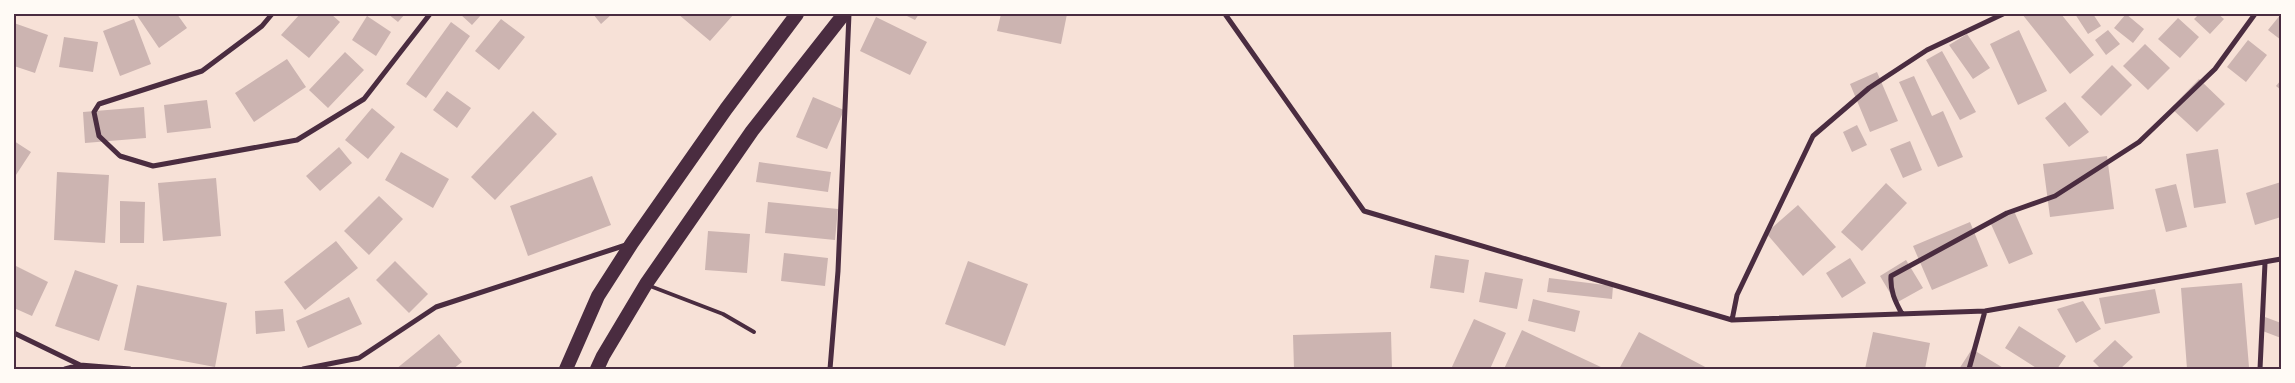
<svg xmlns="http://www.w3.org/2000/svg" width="2295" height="383" viewBox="0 0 2295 383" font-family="Cabin,sans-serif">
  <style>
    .building { fill: #ccb4b1 }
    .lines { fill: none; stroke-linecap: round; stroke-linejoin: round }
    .service { stroke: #4a2c40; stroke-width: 4 }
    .minor { stroke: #4a2c40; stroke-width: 5 }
    .trunk { stroke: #4a2c40; stroke-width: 14 }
    .neatline { fill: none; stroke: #4a2c40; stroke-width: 2 }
  </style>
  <rect width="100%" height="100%" fill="#f7e1d7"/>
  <path class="building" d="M136,14H177L187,28L159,48Z
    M300,14H331L340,22L309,58L281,35Z
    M388,14H405L398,22Z
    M460,14H482L472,25Z
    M593,14H612L601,24Z
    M678,14H734L710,41Z
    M903,14H919L915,20Z
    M1001,14H1067L1061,44L997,31Z
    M2022,14H2061L2094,55L2070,74Z
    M2075,14H2093L2101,26L2088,34Z
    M2126,14L2144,29L2133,43L2114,28Z
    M2199,14H2218L2224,19L2210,34L2194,19Z
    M2281,14V40L2268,30Z
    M367,16L391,32L376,56L352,40Z
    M876,17L927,42L910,75L860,51Z
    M2178,18L2199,37L2180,58L2158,39Z
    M134,19L151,64L120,76L103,31Z
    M501,19L525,37L499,70L475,51Z
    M451,22L470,36L426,98L406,84Z
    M14,23L48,35L35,73L14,66Z
    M2019,30L2047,91L2018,105L1990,44Z
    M2108,30L2120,44L2106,55L2095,40Z
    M1967,34L1990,68L1973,79L1949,45Z
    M64,37L98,42L93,72L59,67Z
    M2248,40L2267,55L2246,82L2227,67Z
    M2145,44L2170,68L2148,90L2123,66Z
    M1942,51L1976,112L1960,120L1926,60Z
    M345,52L364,70L328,108L309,90Z
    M287,59L306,87L254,122L235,93Z
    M2112,65L2132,85L2101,116L2081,97Z
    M1877,72L1898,121L1870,132L1850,84Z
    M1914,76L1932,116L1943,111L1963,157L1938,167L1899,82Z
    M2199,79L2225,104L2197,132L2171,108Z
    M2281,80V90L2276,86Z
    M447,91L471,108L457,128L433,110Z
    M813,97L844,110L827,149L796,137Z
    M207,100L211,128L167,133L164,105Z
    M2065,102L2089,132L2069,147L2045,118Z
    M144,107L146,138L85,143L83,112Z
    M372,108L395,127L368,159L345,140Z
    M533,111L557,134L495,200L471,177Z
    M1857,125L1867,145L1852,152L1843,132Z
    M14,141L31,152L14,178Z
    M1910,141L1922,170L1903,178L1890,149Z
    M339,147L352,163L320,191L306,176Z
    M2218,149L2226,203L2194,208L2186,154Z
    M401,152L449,179L433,208L385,180Z
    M2107,156L2114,209L2050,217L2043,164Z
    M759,162L831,172L828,192L756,182Z
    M57,172L109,175L105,243L54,240Z
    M592,176L611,225L528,256L510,206Z
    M216,178L221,236L163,241L158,183Z
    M2281,182V217L2255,225L2246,193Z
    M1886,183L1907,203L1862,251L1841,232Z
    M2176,184L2187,227L2166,232L2155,189Z
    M379,196L403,219L369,255L344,231Z
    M120,201L145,202L144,243H120Z
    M768,202L838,209L835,240L765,233Z
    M1798,205L1836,247L1803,276L1766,233Z
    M2014,211L2033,254L2009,264L1990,222Z
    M1970,222L1988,266L1932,290L1913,246Z
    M708,231L750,234L747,273L705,270Z
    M336,241L358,268L305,310L284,282Z
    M784,253L828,258L825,286L781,281Z
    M1435,255L1469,260L1464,293L1430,288Z
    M1850,258L1866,283L1842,298L1826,273Z
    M1906,260L1923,288L1896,303L1880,276Z
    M395,261L428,294L409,313L376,280Z
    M968,261L1028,284L1005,346L945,324Z
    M14,265L48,282L32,316L14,308Z
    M75,270L118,285L99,341L55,326Z
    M1485,272L1523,279L1517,309L1479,302Z
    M1549,278L1613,286L1612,299L1547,292Z
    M2242,283L2249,367L2187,369L2181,288Z
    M137,285L227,303L215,367L124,350Z
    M2155,289L2160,313L2105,324L2099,298Z
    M349,297L362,324L308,348L296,321Z
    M1533,299L1580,311L1575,332L1528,321Z
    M2083,301L2101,329L2076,343L2057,309Z
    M283,309L285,331L256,334L255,311Z
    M2265,317L2281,323V338L2260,330Z
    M1474,319L1506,333L1490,369H1451Z
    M2019,326L2066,356L2057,369H2038L2005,348Z
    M1522,330L1603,368L1602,369H1504Z
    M1391,332L1392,369H1294L1293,335Z
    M1639,332L1709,369H1619Z
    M1873,332L1930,343L1925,369H1865Z
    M439,334L462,362L453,369H396Z
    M2115,340L2133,357L2120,369H2101L2093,361Z
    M1972,349L2005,369H1959Z"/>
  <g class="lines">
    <path class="service" d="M650,286L723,314L754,332"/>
    <path class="minor" d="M272,14L262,26L202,71L99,104L94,112L99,136L120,156L153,166L297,140L364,99L430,14
      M1225,14L1364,211L1732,320L1985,311L2281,259
      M1902,314C1895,301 1890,291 1891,276L2007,213L2055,196L2139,142L2215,69L2255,14
      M1732,320L1737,295L1813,136L1869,88L1927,50L2003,14
      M14,333L80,365
      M65,369L80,365L130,369
      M303,369L359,358L436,307L626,245
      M830,369L838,271L849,14
      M1969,369L1985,311
      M2260,369L2265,263"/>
    <path class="trunk" d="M566,369L598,296L632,243L726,109L797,14
      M597,369L603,356L646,284L752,131L844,14"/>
  </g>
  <rect width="2295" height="383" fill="none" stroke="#fffaf5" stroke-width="30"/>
  <rect x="15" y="15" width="2265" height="353" class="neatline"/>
</svg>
